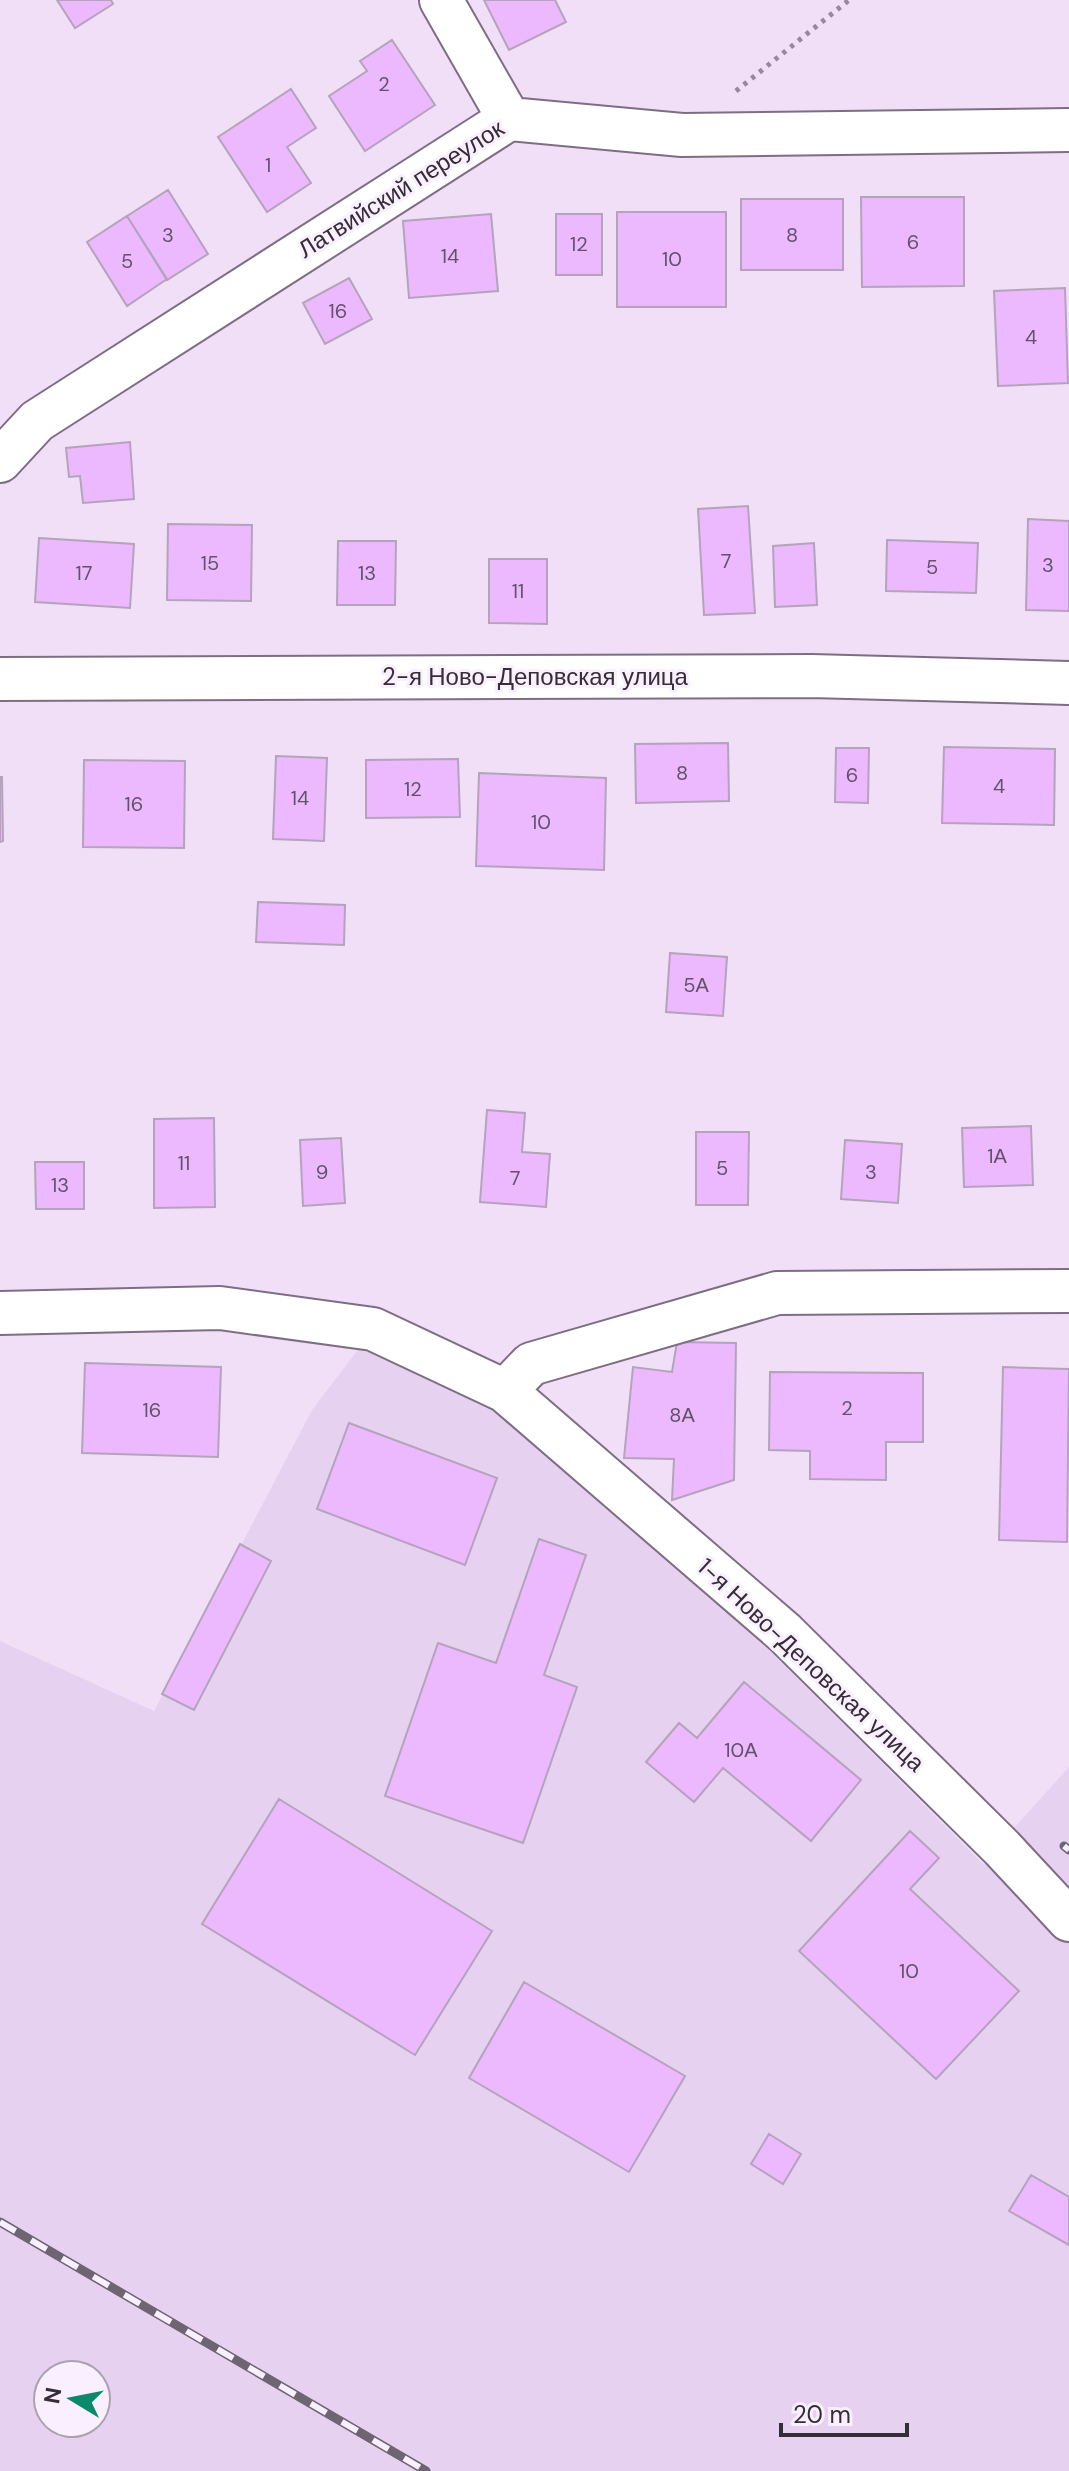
<svg xmlns="http://www.w3.org/2000/svg" width="1069" height="2471" viewBox="0 0 1069 2471" font-family="'DM Sans',sans-serif">
  <style>
    .built { fill: #e7d1f0; fill-rule: evenodd }
    .building { fill: #ecb9ff; stroke: #b4a3bb; stroke-width: 2 }
    .lines { fill: none; stroke-linecap: round; stroke-linejoin: round }
    .street-casing { stroke: #7e6e84; stroke-width: 46 }
    .path { stroke: #95899a; stroke-width: 5; stroke-dasharray: 4 6; stroke-linecap: butt }
    .street { stroke: #fff; stroke-width: 42 }
    .rail-casing { stroke: #6e6472; stroke-width: 9 }
    .rail { stroke: #faeffe; stroke-width: 6; stroke-dasharray: 18; stroke-linecap: butt }
    .labels { text-anchor: middle; stroke-width: 6; stroke-linejoin: round; paint-order: stroke }
    .number-label { font-size: 20px; fill: #625169 }
    .street-label { font-size: 24px; fill: #342e37; stroke: #faeffe }
  </style>
  <rect width="100%" height="100%" fill="#f1dff8"/>
  <path class="built" d="M360,1347L486,1405L546,1451L771,1652L984,1865L1014,1828L1069,1767V2471H0V1641L154,1711L312,1410ZM48,2375H96V2423H48Z"/>
  <path class="building" d="M57,0H111L113,4L75,28Z
    M484,0H555L566,22L509,50Z
    M392,40L435,105L365,151L329,96L367,71L360,61Z
    M291,89L316,128L287,147L311,183L267,212L218,137Z
    M168,190L208,254L167,280L127,216Z
    M861,197H964V286L862,287Z
    M741,199H843V270H741Z
    M617,212H726V307H617Z
    M491,214L498,291L409,298L403,221Z
    M556,214H602V275H556Z
    M127,216L167,279L127,306L87,242Z
    M349,278L372,319L325,344L303,303Z
    M1065,288L1068,383L998,386L994,291Z
    M130,442L134,499L83,503L80,476L69,477L66,448Z
    M748,506L755,613L704,615L698,509Z
    M1028,519L1069,521V611L1026,610Z
    M168,524L252,525L251,601L167,600Z
    M39,538L134,544L130,608L35,602Z
    M887,540L978,543L976,593L886,591Z
    M338,541H396L395,605H337Z
    M814,543L817,605L775,607L773,546Z
    M489,559H547V624L489,623Z
    M728,743L729,801L636,803L635,744Z
    M944,747L1055,749L1054,825L942,823Z
    M836,748H869L868,803L835,802Z
    M276,756L327,758L324,841L273,839Z
    M458,759L460,817L366,818V760Z
    M84,760L185,761L184,848L83,847Z
    M479,773L606,778L604,870L476,866Z
    M0,777H2L3,841L0,842Z
    M258,902L345,905L344,945L256,942Z
    M670,953L727,957L723,1016L666,1012Z
    M487,1110L525,1113L522,1152L550,1154L546,1207L480,1202Z
    M214,1118L215,1207L154,1208V1119Z
    M1031,1126L1033,1185L964,1187L962,1128Z
    M696,1132H749L748,1205H696Z
    M341,1138L345,1203L303,1206L300,1140Z
    M845,1140L902,1144L898,1203L841,1199Z
    M35,1162H84V1209H36Z
    M677,1342L736,1343L734,1480L672,1500L674,1459L624,1458L633,1367L672,1372Z
    M85,1363L221,1367L218,1457L82,1453Z
    M1003,1367L1069,1369L1067,1542L999,1540Z
    M770,1372L923,1373V1442H886V1480L810,1479V1451L769,1450Z
    M349,1423L497,1478L465,1565L317,1509Z
    M539,1539L586,1555L544,1675L577,1687L523,1843L385,1796L438,1643L496,1663Z
    M240,1544L271,1561L194,1710L162,1694Z
    M744,1682L861,1780L811,1841L723,1768L694,1802L646,1762L679,1723L697,1738Z
    M279,1799L492,1931L415,2055L202,1924Z
    M910,1831L939,1858L910,1889L1019,1991L936,2079L799,1951Z
    M524,1982L685,2076L629,2172L469,2078Z
    M769,2134L801,2154L783,2184L751,2164Z
    M1031,2175L1069,2197V2245L1009,2211Z"/>
  <g class="lines">
    <defs>
      <path id="street" d="M441,0L509,119
        M0,461L37,421L509,119L682,135L1069,130
        M0,679L811,676L1069,683
        M0,1313L220,1308L373,1329L505,1391L531,1364L777,1293L1069,1291
        M505,1391L785,1633L1002,1848L1069,1920"/>
    </defs>
    <use href="#street" class="street-casing"/>
    <path class="path" d="M736,91L849,0"/>
    <use href="#street" class="street"/>
    <defs>
      <path id="rail" d="M1064,1846L1069,1850
        M0,2222L426,2471"/>
    </defs>
    <use href="#rail" class="rail-casing"/>
    <use href="#rail" class="rail"/>
  </g>
  <g class="labels">
    <g class="number-label">
      <text x="384" y="91">2</text>
      <text x="268" y="172">1</text>
      <text x="168" y="242">3</text>
      <text x="792" y="242">8</text>
      <text x="913" y="249">6</text>
      <text x="579" y="251">12</text>
      <text x="450" y="263">14</text>
      <text x="672" y="266">10</text>
      <text x="127" y="268">5</text>
      <text x="338" y="318">16</text>
      <text x="1031" y="344">4</text>
      <text x="726" y="568">7</text>
      <text x="210" y="570">15</text>
      <text x="1048" y="572">3</text>
      <text x="932" y="574">5</text>
      <text x="84" y="580">17</text>
      <text x="367" y="580">13</text>
      <text x="518" y="598">11</text>
      <text x="682" y="780">8</text>
      <text x="852" y="782">6</text>
      <text x="999" y="793">4</text>
      <text x="413" y="796">12</text>
      <text x="300" y="805">14</text>
      <text x="134" y="811">16</text>
      <text x="541" y="829">10</text>
      <text x="696" y="992">5А</text>
      <text x="997" y="1163">1А</text>
      <text x="184" y="1170">11</text>
      <text x="722" y="1175">5</text>
      <text x="322" y="1179">9</text>
      <text x="871" y="1179">3</text>
      <text x="515" y="1185">7</text>
      <text x="60" y="1192">13</text>
      <text x="847" y="1415">2</text>
      <text x="152" y="1417">16</text>
      <text x="682" y="1422">8А</text>
      <text x="741" y="1757">10А</text>
      <text x="909" y="1978">10</text>
    </g>
    <g class="street-label">
      <text transform="translate(401 189) rotate(-32)" y="8">Латвийский переулок</text>
      <text x="535" y="685">2-я Ново-Деповская улица</text>
      <text transform="translate(811 1665) rotate(43)" y="8">1-я Ново-Деповская улица</text>
    </g>
  </g>
  <g transform="translate(72 2399) rotate(280)"><circle r="38" fill="#faeffe" stroke="#aba2ae" stroke-width="2"/>
  <path d="M0-6L14 30L0 20L-14 30Z" fill="#0b896c"/>
  <text y="-12" font-size="22" font-weight="bold" text-anchor="middle" fill="#342e37">N</text>
  </g>
  <path d="M781 2423v12h126v-12" fill="none" stroke="#342e37" stroke-width="4"/>
  <text x="793" y="2423" font-size="24" fill="#342e37" stroke="#faeffe" stroke-width="6" paint-order="stroke">20 m</text>
</svg>
